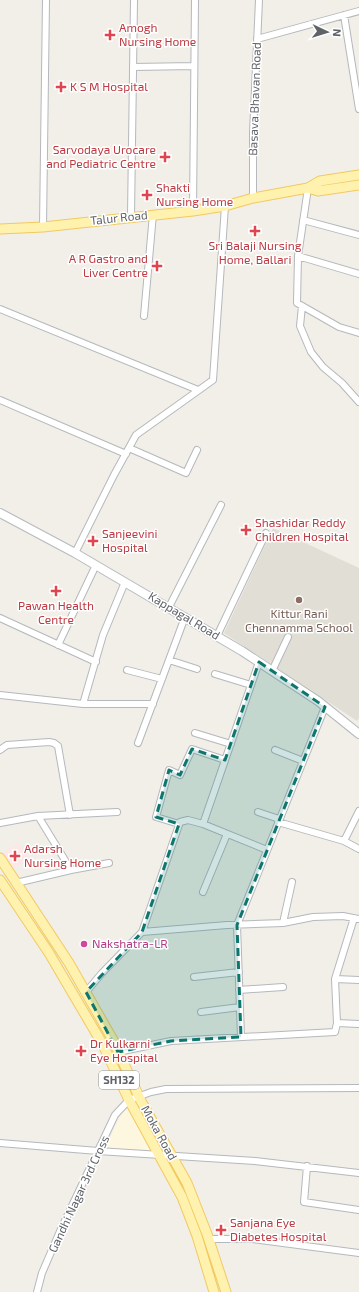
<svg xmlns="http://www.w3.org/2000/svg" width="359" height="1292" viewBox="0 0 359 1292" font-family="'Exo 2',sans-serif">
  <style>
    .commercial { fill: #fef7e0 }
    .education { fill: #e1ded6 }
    .medical { fill: #fce8e6 }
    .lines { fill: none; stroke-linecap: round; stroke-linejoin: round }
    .minor-casing { stroke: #b5b8bc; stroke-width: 8 }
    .secondary-casing { stroke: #b6babf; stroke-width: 10 }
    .primary-casing { stroke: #f2c960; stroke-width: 11 }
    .minor { stroke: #fff; stroke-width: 6 }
    .secondary { stroke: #fff; stroke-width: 8 }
    .primary { stroke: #fff2af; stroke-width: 9 }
    .marked { fill: #0f766e; fill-opacity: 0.2; stroke: #0f766e; stroke-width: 3; stroke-dasharray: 8 5; stroke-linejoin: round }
    .health-dot { fill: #e0444e; stroke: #fff; stroke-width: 1.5 }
    .education-dot { fill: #8d6e63; stroke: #fff; stroke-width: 1.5 }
    .hotel-dot { fill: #d1479c; stroke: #fff; stroke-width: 1.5 }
    .labels { text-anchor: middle; stroke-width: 3; stroke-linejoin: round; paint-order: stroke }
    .shield { fill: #fff; stroke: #8f9295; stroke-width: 1 }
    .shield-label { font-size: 11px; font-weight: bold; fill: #5f6368 }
    .health-label { font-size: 12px; fill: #be3a42; stroke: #fff; text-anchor: start }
    .street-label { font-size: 12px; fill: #5f6368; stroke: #fff }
    .education-label { font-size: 12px; fill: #785e54; stroke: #fff }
    .hotel-label { font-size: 12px; fill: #b23c85; stroke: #fff; text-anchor: start }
  </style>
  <rect width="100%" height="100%" fill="#f1efe8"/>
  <path class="commercial" d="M126,1104L151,1150H111L106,1146Z"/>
  <path class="education" d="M273,528L359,568V718L357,721L224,633Z"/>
  <path class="medical" d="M18,843L30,859L11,870L1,853Z"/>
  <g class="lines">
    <defs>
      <path id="minor" d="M344,15L359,109
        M257,39L359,11
        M133,67L194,66
        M308,188L298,256L359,274
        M253,198V133L259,0
        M193,211L195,0
        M131,216L134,0
        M303,220L359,235
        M43,227L46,0
        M298,256L297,303L339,327L359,333
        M302,306L300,326L311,352L323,367L342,383L359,402
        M0,309L198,390
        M144,316L153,214
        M0,400L126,454
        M129,448L186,473L197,450
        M75,553L114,475L136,435L213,380L225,206
        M169,607L221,505
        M0,618L96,662
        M217,636L266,533
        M58,645L96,565
        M169,660L197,669
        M127,670L162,679
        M272,671L288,637
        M215,674L251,685
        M0,695L83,704L103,635L125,582
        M83,704H153
        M195,733L231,744
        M138,743L185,617
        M0,750L7,745L49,742L54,743L58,746L70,815
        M275,750L303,761
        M258,812L279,819
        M38,816L71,870
        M278,822L344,841L359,849
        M0,823L38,816L117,812
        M179,824L156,817L169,770L180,775L192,749L225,760
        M203,824L267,850
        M344,841L359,811
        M16,883L71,870L109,863
        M203,892L227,834
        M283,923L292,882
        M142,932L180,822L188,820L203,824L259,662
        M194,977L239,972
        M335,979L359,980
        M239,990L283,987
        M86,992L102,973L142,932L227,925L283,923L313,917L343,916L359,919
        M201,1012L240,1007
        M337,1023L335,979L354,918
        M241,1037L237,925L325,707
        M118,1052L171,1041L335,1032L337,1023L359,1024
        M0,1143L98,1151L255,1161L359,1173
        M307,1166L304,1202L359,1210
        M209,1239H252L359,1253
        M37,1292L42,1273L61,1229L115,1115L129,1100L151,1092L166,1089L359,1088"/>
      <path id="secondary" d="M0,513L75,553L242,651L318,701L359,734"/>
      <path id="primary" d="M308,188L318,191L359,185
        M0,229L43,227L193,211L225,206L253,198L308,188L320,181L359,175
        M0,858L69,963L113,1040L141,1101L187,1183L207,1234L226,1292
        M0,880L49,953L103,1045L129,1100L182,1197L197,1236L214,1292"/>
    </defs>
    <use href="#minor" class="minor-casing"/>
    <use href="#secondary" class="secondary-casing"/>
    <use href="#primary" class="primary-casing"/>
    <use href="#minor" class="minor"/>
    <use href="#secondary" class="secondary"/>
    <use href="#primary" class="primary"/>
  </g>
  <path class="marked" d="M259,662L325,707L237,925L241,1037L171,1041L118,1052L86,992L142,932L179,824L156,817L169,770L180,775L192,749L225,760Z"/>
  <g class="health-dot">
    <path d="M108 29h4v4h4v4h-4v4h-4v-4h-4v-4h4z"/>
    <path d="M59 81h4v4h4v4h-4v4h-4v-4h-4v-4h4z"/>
    <path d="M163 151h4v4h4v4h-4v4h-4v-4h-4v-4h4z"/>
    <path d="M145 189h4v4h4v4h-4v4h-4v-4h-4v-4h4z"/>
    <path d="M253 225h4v4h4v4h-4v4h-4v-4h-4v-4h4z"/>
    <path d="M155 260h4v4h4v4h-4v4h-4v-4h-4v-4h4z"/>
    <path d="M244 524h4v4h4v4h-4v4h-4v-4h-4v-4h4z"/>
    <path d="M91 535h4v4h4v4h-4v4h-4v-4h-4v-4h4z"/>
    <path d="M54 585h4v4h4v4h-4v4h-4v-4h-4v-4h4z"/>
    <path d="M13 850h4v4h4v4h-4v4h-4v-4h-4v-4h4z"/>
    <path d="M79 1045h4v4h4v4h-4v4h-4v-4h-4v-4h4z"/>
    <path d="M219 1224h4v4h4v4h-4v4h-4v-4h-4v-4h4z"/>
  </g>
  <circle class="education-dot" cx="299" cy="600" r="4"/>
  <circle class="hotel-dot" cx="84" cy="944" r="4"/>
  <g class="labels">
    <rect class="shield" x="99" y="1071" width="40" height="18" rx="3"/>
    <g class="shield-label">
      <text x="119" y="1084">SH132</text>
    </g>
    <g class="health-label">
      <text x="119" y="32">Amogh<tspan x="119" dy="14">Nursing Home</tspan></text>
      <text x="70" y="91">K S M Hospital</text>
      <text x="156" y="154" text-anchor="end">Sarvodaya Urocare<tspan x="156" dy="14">and Pediatric Centre</tspan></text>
      <text x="156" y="192">Shakti<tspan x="156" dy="14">Nursing Home</tspan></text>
      <text x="255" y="250" text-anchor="middle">Sri Balaji Nursing<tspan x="255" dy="14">Home, Ballari</tspan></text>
      <text x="148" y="263" text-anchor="end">A R Gastro and<tspan x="148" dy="14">Liver Centre</tspan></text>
      <text x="255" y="527">Shashidar Reddy<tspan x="255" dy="14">Children Hospital</tspan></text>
      <text x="102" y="538">Sanjeevini<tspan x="102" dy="14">Hospital</tspan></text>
      <text x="56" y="610" text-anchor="middle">Pawan Health<tspan x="56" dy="14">Centre</tspan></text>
      <text x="24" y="853">Adarsh<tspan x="24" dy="14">Nursing Home</tspan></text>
      <text x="90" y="1048">Dr Kulkarni<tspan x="90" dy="14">Eye Hospital</tspan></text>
      <text x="230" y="1227">Sanjana Eye<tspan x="230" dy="14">Diabetes Hospital</tspan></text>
    </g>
    <g class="street-label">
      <text transform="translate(255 99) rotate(-88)" y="4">Basava Bhavan Road</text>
      <text transform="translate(119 218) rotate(-6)" y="4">Talur Road</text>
      <text transform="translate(184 616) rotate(31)" y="4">Kappagal Road</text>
      <text transform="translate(159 1133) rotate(61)" y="4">Moka Road</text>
      <text transform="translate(79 1194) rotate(-65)" y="4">Gandhi Nagar 3rd Cross</text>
    </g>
    <g class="education-label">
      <text x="299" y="618">Kittur Rani<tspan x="299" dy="14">Chennamma School</tspan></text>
    </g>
    <g class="hotel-label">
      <text x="92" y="948">Nakshatra-LR</text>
    </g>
  </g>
  <g transform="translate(327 32) rotate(94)" stroke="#ffffff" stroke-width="3" paint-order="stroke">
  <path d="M0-3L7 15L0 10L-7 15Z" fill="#5f6368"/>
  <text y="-6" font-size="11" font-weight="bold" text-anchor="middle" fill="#5f6368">N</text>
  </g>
</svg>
